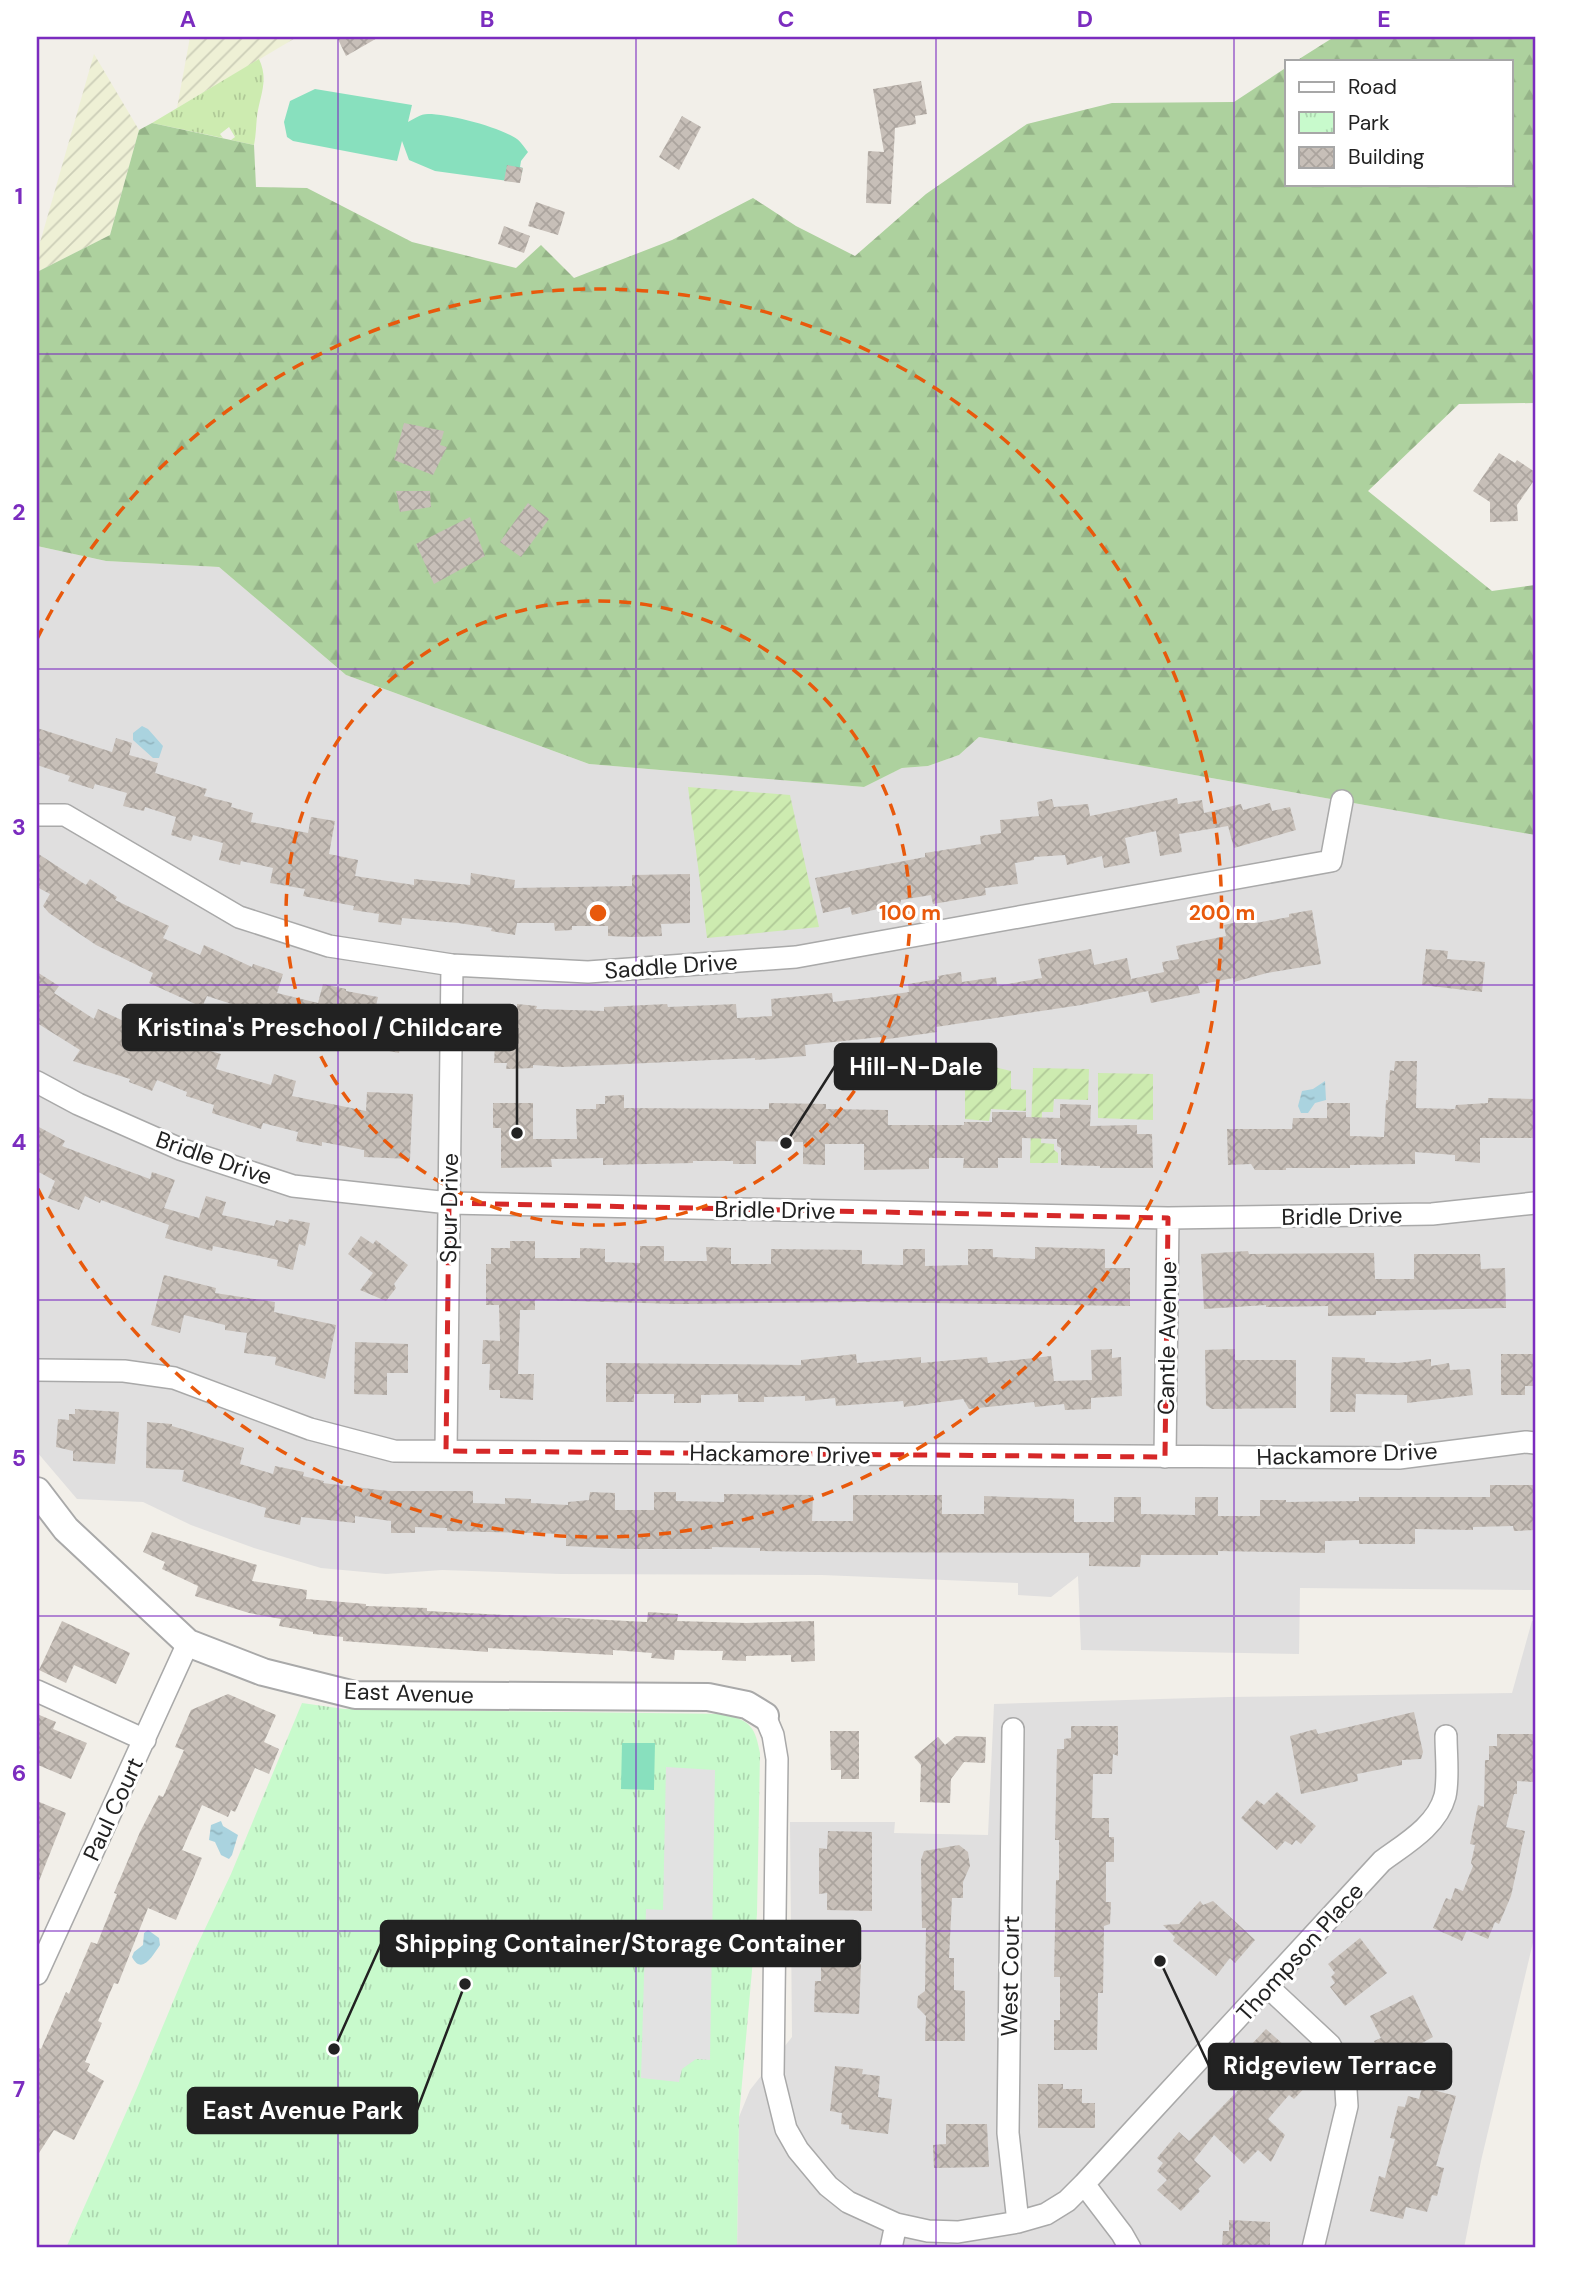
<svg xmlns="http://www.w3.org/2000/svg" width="1572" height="2285" viewBox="0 0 1572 2285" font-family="'DM Sans',sans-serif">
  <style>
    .residential { fill: #e0dfdf }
    .farmland { fill: url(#farmland-furrows) }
    .grass { fill: url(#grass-tufts) }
    .forest { fill: url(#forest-firs) }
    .park { fill: url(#park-tufts) }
    .garden { fill: url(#garden-furrows) }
    .pitch { fill: #88e0be }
    .parking { fill: #e2e2e2 }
    .water { fill: url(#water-ripples) }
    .building { fill: url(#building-cross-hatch) }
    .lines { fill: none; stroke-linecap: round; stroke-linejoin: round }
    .minor-casing { stroke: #a9a9a9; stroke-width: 24 }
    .tertiary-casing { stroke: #a9a9a9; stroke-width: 30 }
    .minor { stroke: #fff; stroke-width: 21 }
    .tertiary { stroke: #fff; stroke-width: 26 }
    .marked { fill: none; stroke: #d62828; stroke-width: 5; stroke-dasharray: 14 9; stroke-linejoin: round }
    .grid { fill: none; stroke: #7b2cbf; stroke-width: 2; stroke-opacity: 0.55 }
    .ring { fill: none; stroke: #e8590c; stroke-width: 3.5; stroke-dasharray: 12 9 }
    .labels { text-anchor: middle; stroke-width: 6; stroke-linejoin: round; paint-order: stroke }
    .street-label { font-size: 23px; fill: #222; stroke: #fff }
    .centre { fill: #e8590c; stroke: #fff; stroke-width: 3.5 }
    .ring-label { font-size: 21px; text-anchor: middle; font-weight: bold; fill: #e8590c; stroke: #fff; stroke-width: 6; stroke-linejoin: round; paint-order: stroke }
    .leader { fill: none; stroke: #222; stroke-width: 2.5 }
    .callout-dot { fill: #222; stroke: #fff; stroke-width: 2.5 }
    .callout { fill: #222; stroke: #222; stroke-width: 2.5 }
    .callout-label { font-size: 24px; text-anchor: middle; font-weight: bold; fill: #fff }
    .neatline { fill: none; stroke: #7b2cbf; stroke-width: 2.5 }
    .grid-label { font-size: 23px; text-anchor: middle; font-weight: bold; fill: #7b2cbf }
  </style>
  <defs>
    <pattern id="farmland-furrows" width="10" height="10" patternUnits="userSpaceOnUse" patternTransform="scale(1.75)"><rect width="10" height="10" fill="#eef0d5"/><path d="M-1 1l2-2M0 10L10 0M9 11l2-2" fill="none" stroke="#ccceb7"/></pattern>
    <pattern id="grass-tufts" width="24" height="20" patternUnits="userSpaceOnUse" patternTransform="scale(1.75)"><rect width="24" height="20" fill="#cdebb0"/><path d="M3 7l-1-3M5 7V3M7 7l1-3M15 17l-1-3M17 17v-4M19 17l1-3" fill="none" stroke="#b0c997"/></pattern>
    <pattern id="forest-firs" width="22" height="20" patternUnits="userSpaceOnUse" patternTransform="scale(1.75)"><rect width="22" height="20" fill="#add19e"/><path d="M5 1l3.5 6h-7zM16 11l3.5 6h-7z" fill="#95b388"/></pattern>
    <pattern id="park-tufts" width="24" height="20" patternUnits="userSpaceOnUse" patternTransform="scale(1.75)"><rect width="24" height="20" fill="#c8facc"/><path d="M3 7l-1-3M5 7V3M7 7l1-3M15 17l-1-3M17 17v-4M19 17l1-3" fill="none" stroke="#acd6af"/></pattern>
    <pattern id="garden-furrows" width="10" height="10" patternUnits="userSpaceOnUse" patternTransform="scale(1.75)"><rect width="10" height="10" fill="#cdebb0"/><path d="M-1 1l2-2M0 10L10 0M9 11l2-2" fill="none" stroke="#b0c997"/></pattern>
    <pattern id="water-ripples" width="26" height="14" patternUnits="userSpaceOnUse" patternTransform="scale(1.75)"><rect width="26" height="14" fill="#aad3df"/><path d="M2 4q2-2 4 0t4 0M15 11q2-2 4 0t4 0" fill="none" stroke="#92b5bf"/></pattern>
    <pattern id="building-cross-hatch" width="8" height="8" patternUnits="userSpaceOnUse" patternTransform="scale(1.75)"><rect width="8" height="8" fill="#c7bfb8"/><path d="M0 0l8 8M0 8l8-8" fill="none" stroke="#aba49e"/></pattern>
  </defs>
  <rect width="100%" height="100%" fill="#f2efe9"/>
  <path class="residential" d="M37,546L106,561L219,567L346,675L589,764L864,787L902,768L928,766L959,755L979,737L1535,835V1590L1300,1588L1299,1654L1081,1650L1078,1576L1051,1597L1018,1595V1583L822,1575L561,1574L442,1570L386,1574L321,1568L254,1548L191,1525L143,1502L77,1499L37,1452Z
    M1532,1621H1535V1934L1481,2161L1464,2248H737L739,2117L750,2090L792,2037L790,1822H895L894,1833L988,1835L994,1704L1228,1697L1512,1693Z"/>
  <path class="farmland" d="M190,37H297L177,108Z
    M94,54L139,130L110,235L37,272V253Z"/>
  <path class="grass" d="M259,59C269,80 260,95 257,116C256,126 256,135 254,145L231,140L235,137L229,127L220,134L223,138L152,123Z"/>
  <path class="forest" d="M1334,37H1535V403L1459,404L1368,491L1492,591L1535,585V835L979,737L959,755L928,766L902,768L864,787L589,764L346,675L219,567L106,561L37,546V272L110,235L139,130L152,123L254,145L256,187L307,188L412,242L516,268L541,245L574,278L672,240L753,198L796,226L855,256L926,194L1027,124L1112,103L1234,102L1287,67V184H1511V61H1296Z"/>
  <path class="park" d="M302,1703L344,1709L726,1714C752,1722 755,1728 760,1753L757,1914L739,2117L737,2248H66L137,2088L193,1954L231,1874Z"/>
  <path class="garden" d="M688,787L790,795L819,927L707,938Z
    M990,1066L1011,1071V1089L1026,1090V1111L991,1109L989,1121L965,1119V1070Z
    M1033,1068L1089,1069L1088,1100L1054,1099L1053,1112H1042L1041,1143L1054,1144V1150L1058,1153V1163H1030Z
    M1098,1073L1153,1074V1120L1098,1118Z"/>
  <path class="pitch" d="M315,89L412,105L408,122C414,119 420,114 428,114C449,114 500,127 517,139C521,142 525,148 528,152L521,161L520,167L523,168L521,176L516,182L435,171L409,160L402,141L397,161L293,141L287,137L284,122L290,101Z
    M622,1743H655L654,1790L621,1789Z"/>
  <path class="parking" d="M666,1767L715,1770L710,2060L696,2059L682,2069L679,2082L641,2078L646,1909L663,1910Z"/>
  <path class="water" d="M142,726L148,729L163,746L159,758H153L133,740V733Z
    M1325,1081L1326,1100L1315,1103L1308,1113H1301L1298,1106L1302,1091L1313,1089Z
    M221,1821L223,1826L238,1835L232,1855L229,1859L221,1855L215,1842L209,1840L211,1825Z
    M148,1930L159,1938L160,1945C153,1955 142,1976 132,1957L134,1952L143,1945L144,1933Z"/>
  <path class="building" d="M337,37H379L346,56Z
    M921,81L927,114L915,116L916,124L895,128L891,204L866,203L868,151L884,152L873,89Z
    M682,116L701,127L679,170L659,157Z
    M507,165L523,168L520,183L504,181Z
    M536,202L565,212L558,235L528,226Z
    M504,226L530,236L524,253L498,244Z
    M404,423L444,431L440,445L447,447L433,475L394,460Z
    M1499,453L1515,463L1517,460L1535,472V479L1517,505L1518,521L1490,522V502L1473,491Z
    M396,491H430L431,507L400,512Z
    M528,503L549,519L521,557L500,542Z
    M470,517L485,556L434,584L416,544Z
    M37,728L112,752L116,738L132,743L129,755L158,763L155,773L207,789L204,796L232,803L231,807L253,813L251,822L308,833L311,817L335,821L329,854L358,860L355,876L414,885V879L470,885L471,873L515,880L514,888L632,886V875L690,874V923L661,924L662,936L633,937L608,936V926H572V930L555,931L554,923H517L515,935L491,931L492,928L458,923L402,918L401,925L378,922L379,914L353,910L354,906L303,896L305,889L270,883L273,868L241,861L240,865L219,860L223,843L193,835L191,841L171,835L176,817L145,807L144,811L123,806L127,793L95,784L93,789L68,781L70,776L37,765Z
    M1177,798L1178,804L1202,800L1204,813L1241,804L1243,810L1270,803L1272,811L1290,807L1296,830L1234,848L1228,826L1179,834L1182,852L1160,856L1156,831L1125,838L1130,863L1104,868L1102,856L1067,865L1065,855L1034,857V860L1015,863L1018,884L985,888L986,895L933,904L931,895L901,900L899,910L879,913L878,909L852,915L850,907L823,913L815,878L925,857V853L981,844L980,836L1001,833L1000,820L1039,816L1037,802L1052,799L1054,807L1088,804L1090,816Z
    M37,853L86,885L90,879L117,897L115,900L169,926L163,938L200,955L204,945L252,967L253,964L283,974L277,993L318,1003L323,984L346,989V991L378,997L374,1015L405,1021L399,1053L282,1029L284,1021L207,996L202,1007L149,983L153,973L96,945L49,913L43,906L50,894L37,887Z
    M1312,910L1321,964L1267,973L1234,982L1233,978L1198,985L1200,993L1151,1003L1148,991L1081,1005L936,1027L937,1032L881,1040V1037L805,1045L806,1056L755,1060V1058L562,1067L533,1065V1068L506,1069L507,1063H494L497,1010L517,1011V1004L537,1006L536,1009L604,1011V1007L667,1004L668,1007L736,1004L737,1018L772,1016L771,999L832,993L833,1002L875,997L909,992L908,984L939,979L938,976L961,972L962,982L996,977L997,986L1042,978L1038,959L1091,949L1094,965L1127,958L1131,979L1164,972L1162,962L1179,959L1176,946L1226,936L1224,925L1256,918V923L1289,917V914Z
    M1426,949L1448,951L1447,959L1485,962L1482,992L1422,985Z
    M37,972L59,986L54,993L94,1019L98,1009L132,1025L133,1023L200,1050V1048L221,1054L216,1069L271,1085L274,1074L296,1081L292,1096L366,1111L367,1092L413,1094L410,1159L364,1157V1150L322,1142V1146L296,1141L298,1132L263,1123L261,1129L212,1113L214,1105L186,1096L187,1092L157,1080L152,1091L129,1082L130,1079L73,1061L80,1050L37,1023Z
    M1395,1061H1417L1416,1108L1455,1109L1456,1105L1488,1103V1098L1535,1099V1138H1480V1163L1455,1161V1155L1415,1152V1164L1350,1165V1168H1286V1170H1255L1251,1164L1228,1165L1227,1129H1292L1293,1118H1327V1103H1350V1136L1384,1137L1386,1100H1388L1390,1070L1394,1071Z
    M624,1095V1108L769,1109V1103L826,1104V1109L888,1110V1125H964V1122H992V1112H1026V1117L1060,1118V1104L1091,1105L1090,1126L1137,1125V1134H1152L1153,1168H1100V1166L1061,1165V1148L1057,1146V1139L1022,1138V1158H998V1168H963L964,1158H929V1169L864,1170V1144H825V1165L803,1164V1142L756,1141V1164H733V1161H693V1163L603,1165V1158L551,1159L552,1167L501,1168V1128H493V1103H533V1139H577L576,1109H596V1104H605V1096Z
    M37,1126L65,1141L62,1146L109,1164L150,1179L152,1172L175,1180L164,1208L199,1218L206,1196L226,1202L222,1215L274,1226L276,1220L288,1223L289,1219L310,1223L305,1246L299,1244L293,1270L277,1266L278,1260L213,1246L212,1251L165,1238L169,1225L101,1200L100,1203L85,1196L79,1210L48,1198L55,1181L37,1171Z
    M361,1236L373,1244L376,1240L408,1265L394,1284L396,1288L386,1301L360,1290L373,1273L348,1254Z
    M510,1241H535V1258H580V1248L605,1249V1262L640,1263V1246H664V1261H707L706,1247L731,1248V1264H771V1249L862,1250V1264L903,1265V1249H925V1266L968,1265V1249H993V1257L1035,1259V1247L1105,1249V1268H1130V1306L861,1302L678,1304L535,1300V1310H520L518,1374H534L533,1400L500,1398V1390H489L490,1364H482L483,1340L500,1341L499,1305H486V1264H491V1248H510Z
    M1248,1251L1249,1254L1374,1253L1375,1279H1414V1254H1480L1481,1269L1505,1268L1506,1308L1376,1311V1315L1328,1316V1306L1266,1307V1305L1204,1309L1201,1254Z
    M164,1275L216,1288L215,1293L275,1302L274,1312L336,1325L325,1379L275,1365L276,1357L244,1353L247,1333L225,1330V1325L184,1315L180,1333L151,1325Z
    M355,1342L408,1344V1373H387V1395L354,1394Z
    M1112,1349V1358L1121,1357L1122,1396L1091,1398V1409L1065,1410L1064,1404L1035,1407L1034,1402L969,1409L963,1399L904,1407L903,1401L836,1406L835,1398L805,1401V1396L764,1397V1402H738V1394L701,1395V1403H674V1394H634V1402H606V1363L801,1365V1360L856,1354L857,1363L921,1357V1363L987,1357L988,1363L1051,1356L1054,1381L1092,1380L1091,1350Z
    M1235,1349V1360H1296V1408L1212,1409L1206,1405L1205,1350Z
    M1501,1354H1535V1386H1525V1395H1501Z
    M1332,1357L1365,1358V1362L1398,1363L1431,1359V1366L1449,1363L1450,1370L1470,1369L1473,1395L1407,1403V1395L1356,1394L1355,1412H1330Z
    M75,1409L119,1412L115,1464L73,1461V1451L56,1447L58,1419L69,1420V1414H75Z
    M147,1422L172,1424V1426L244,1448L240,1464L273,1474L275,1466L304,1472L303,1476L324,1481L323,1483L388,1491H473V1503L505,1504V1498L531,1499V1503L568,1505V1502L589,1500L590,1492L615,1493V1510H654V1492H676V1501L724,1502V1494L813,1495L812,1521H853V1495H942V1514H984V1496L1009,1497L1074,1499V1522H1114V1497H1141V1514L1195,1515V1497H1218V1516H1260V1500H1286V1502L1359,1501V1497H1490V1485H1535V1530L1514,1531L1513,1526L1473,1527V1530L1415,1529V1544H1359V1540L1325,1541V1553L1218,1551V1555H1141L1140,1567L1089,1566V1553L814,1552L760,1551V1548L712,1547V1549H630L566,1546V1534L447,1531V1528L415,1527V1533H391V1521L355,1516V1523L301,1517L300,1525L264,1517L266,1508L182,1481L184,1470L146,1468Z
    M152,1532L257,1565L252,1581L307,1590L306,1599L366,1604V1606L427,1608V1611L647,1622L648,1612L678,1614L677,1621L746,1623L814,1621L815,1661L791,1662V1655L746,1656V1661L722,1660L723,1651L675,1650L674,1660L651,1658L652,1653L613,1650V1655L488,1648V1652L343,1641V1637L313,1634V1632L279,1626L281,1619L249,1613L195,1596L198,1586L162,1569L165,1562L143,1552Z
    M62,1621L130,1653L116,1684L74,1665L66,1683L39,1670Z
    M228,1694L276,1715L264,1742L279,1749L269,1774L255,1768L235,1812L231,1810L228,1817L202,1805L182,1850L202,1858L176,1920L148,1908L118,1984L114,1983L98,2021L102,2023L85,2062L90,2064L87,2071L104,2081L74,2140L54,2130L37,2156V2047L41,2049L66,1992L69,1994L91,1942L97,1944L117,1894L114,1893L140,1832L159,1795L163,1797L184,1750L175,1747L191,1710Z
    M1414,1712L1423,1752L1421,1759L1402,1760V1765L1357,1774L1358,1781L1301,1794L1290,1736L1316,1729L1318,1734Z
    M37,1714L56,1722L53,1729L87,1743L71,1779L38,1765L37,1767Z
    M1071,1726H1118V1756L1113,1754L1112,1774H1093L1092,1818H1109V1837H1114V1862H1106V1902H1111L1110,1924L1104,1926L1103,1993H1098L1097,2050H1054V2020H1060V1977H1054L1056,1880H1059V1840H1055L1057,1749H1064V1739L1071,1738Z
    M830,1731H859V1779H841V1770H831Z
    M1497,1734H1535V1782L1517,1781V1794H1514L1506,1827L1525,1831L1511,1896L1499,1924L1495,1922L1488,1939L1467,1930L1462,1941L1433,1928L1446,1898L1451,1900L1455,1888L1463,1891L1473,1866L1471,1863L1475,1845L1470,1844L1478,1805L1484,1807L1485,1760H1489V1746H1497Z
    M956,1736L986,1737L985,1763L964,1762L951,1779L950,1803L920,1802L921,1765L914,1757L938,1737L945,1745Z
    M1277,1792L1316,1826L1301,1844L1296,1840L1292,1845L1285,1841L1277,1850L1241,1818L1257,1800L1264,1805Z
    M37,1801L66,1813L37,1886Z
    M828,1831L872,1832V1911L827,1910V1893L819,1894V1848L827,1849Z
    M959,1845L968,1852L970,1866L963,1882V1898H952L949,1958H954V1990L965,1991V2041H925L926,2016L917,2007L918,1996L925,1991L926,1928H922L921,1860L924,1851Z
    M1200,1901L1203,1905L1213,1901L1255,1940L1235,1963L1230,1958L1216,1976L1173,1941L1175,1937L1163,1925L1179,1924Z
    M1360,1938L1387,1973L1345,2006L1330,1987L1335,1983L1331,1977L1335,1973L1328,1964Z
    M821,1963L861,1964L859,2014L814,2012L815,1981H821Z
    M1413,1995L1433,2037L1409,2050L1413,2059L1388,2071L1374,2041L1381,2038L1370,2016Z
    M1266,2029L1317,2075L1294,2099L1289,2095L1268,2119L1285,2135L1271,2162L1258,2150L1244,2164L1214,2135L1194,2160L1211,2176L1198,2189L1200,2191L1181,2211L1157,2190L1167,2180L1157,2171L1163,2163L1157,2158L1179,2132L1189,2141L1252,2076L1236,2061Z
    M835,2066L863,2069L862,2074L880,2076L878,2097L892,2099L888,2134L849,2129V2125L841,2124L842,2113L830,2111Z
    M1038,2084H1063V2089H1082V2103H1095V2128H1038Z
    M1422,2087L1456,2096L1436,2166L1444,2168L1437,2196L1432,2195L1427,2212L1406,2207L1403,2219L1370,2211L1379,2176L1385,2178L1395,2139L1390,2138L1398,2106L1405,2107L1408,2096L1419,2099Z
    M946,2124H987L989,2167L934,2168L933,2145L946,2144Z
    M1229,2220L1270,2222V2248H1222L1223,2231H1229Z"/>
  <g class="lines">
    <defs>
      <path id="minor" d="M37,815H65L239,917L329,946L452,965L588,972L796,957L1331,861L1342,801
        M37,1082L78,1104L180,1149L293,1186L449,1203L1168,1218L1432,1214L1535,1203
        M37,1370L124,1371L174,1378L310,1429L394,1451L1399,1458L1526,1442L1535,1443
        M446,1451L452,965
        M1165,1457L1168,1218
        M37,1691L145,1740
        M765,1716L773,1735L777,1759L773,2076L786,2129L798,2150L828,2186L848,2202L896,2224L928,2231L958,2232L1018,2222L1046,2214L1067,2201L1084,2184L1382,1861C1405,1844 1437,1826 1445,1796C1449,1778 1446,1755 1446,1736
        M1013,1729L1008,2133L1018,2222
        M37,1974L188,1643
        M1268,1987L1330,2045L1345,2075L1347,2106L1313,2248
        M1084,2184L1122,2234L1130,2248
        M891,2248L896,2224"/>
      <path id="tertiary" d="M37,1491L66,1529L188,1643L263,1672L355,1695L708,1697L747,1705L765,1716"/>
    </defs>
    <use href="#minor" class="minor-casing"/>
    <use href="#tertiary" class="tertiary-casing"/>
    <use href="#minor" class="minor"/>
    <use href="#tertiary" class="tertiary"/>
  </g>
  <path class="marked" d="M449,1203L1168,1218L1165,1457L446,1451Z"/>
  <path class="grid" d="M338,37V2248M636,37V2248M936,37V2248M1234,37V2248M37,354H1535M37,669H1535M37,985H1535M37,1300H1535M37,1616H1535M37,1931H1535"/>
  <g class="ring">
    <circle cx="598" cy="913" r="312"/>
    <path d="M37 639A624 624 0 1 1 37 1187"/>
  </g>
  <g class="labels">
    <g class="street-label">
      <text transform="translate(671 966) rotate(-4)" y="8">Saddle Drive</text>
      <text transform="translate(214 1158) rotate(19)" y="8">Bridle Drive</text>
      <text transform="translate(449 1208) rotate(-89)" y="8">Spur Drive</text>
      <text transform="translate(775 1210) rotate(1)" y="8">Bridle Drive</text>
      <text transform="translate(1342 1216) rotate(-1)" y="8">Bridle Drive</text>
      <text transform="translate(1167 1338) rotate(-89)" y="8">Cantle Avenue</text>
      <text transform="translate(780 1454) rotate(1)" y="8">Hackamore Drive</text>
      <text transform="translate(1347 1454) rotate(-2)" y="8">Hackamore Drive</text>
      <text transform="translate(409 1693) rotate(2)" y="8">East Avenue</text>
      <text transform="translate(113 1809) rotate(-65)" y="8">Paul Court</text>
      <text transform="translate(1300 1952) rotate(-48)" y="8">Thompson Place</text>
      <text transform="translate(1010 1976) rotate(-89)" y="8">West Court</text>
    </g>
  </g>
  <circle cx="598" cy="913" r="10" class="centre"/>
  <g class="ring-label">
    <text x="910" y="920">100 m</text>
    <text x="1222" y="920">200 m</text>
  </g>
  <path class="leader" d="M517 1133L517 1028M786 1143L835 1066M334 2049L381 1944M1160 1961L1209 2066M465 1984L417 2110"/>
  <g class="callout-dot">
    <circle cx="517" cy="1133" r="7"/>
    <circle cx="786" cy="1143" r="7"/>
    <circle cx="334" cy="2049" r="7"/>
    <circle cx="1160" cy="1961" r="7"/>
    <circle cx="465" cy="1984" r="7"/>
  </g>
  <g class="callout">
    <rect x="123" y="1005" width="394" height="45" rx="7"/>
    <rect x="835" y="1044" width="161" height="45" rx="7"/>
    <rect x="381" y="1921" width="479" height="45" rx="7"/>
    <rect x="1209" y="2044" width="242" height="45" rx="7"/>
    <rect x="188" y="2088" width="229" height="45" rx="7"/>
  </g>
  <g class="callout-label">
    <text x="320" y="1036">Kristina's Preschool / Childcare</text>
    <text x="916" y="1075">Hill-N-Dale</text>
    <text x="620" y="1952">Shipping Container/Storage Container</text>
    <text x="1330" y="2074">Ridgeview Terrace</text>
    <text x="303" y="2119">East Avenue Park</text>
  </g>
  <rect width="1572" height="2285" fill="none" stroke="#ffffff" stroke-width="77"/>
  <rect x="1285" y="60" width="228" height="126" fill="#ffffff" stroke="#a7a7a7" stroke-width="2"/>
  <rect x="1299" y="82" width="35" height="10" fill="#ffffff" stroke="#a7a7a7" stroke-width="2"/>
  <text x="1348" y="94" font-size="21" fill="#222222">Road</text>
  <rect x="1299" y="112" width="35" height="21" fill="url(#park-tufts)" stroke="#a7a7a7" stroke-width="2"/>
  <text x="1348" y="130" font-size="21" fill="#222222">Park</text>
  <rect x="1299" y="147" width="35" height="21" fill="url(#building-cross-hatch)" stroke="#a7a7a7" stroke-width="2"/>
  <text x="1348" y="164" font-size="21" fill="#222222">Building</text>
  <rect x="38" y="38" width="1496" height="2208" class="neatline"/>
  <g class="grid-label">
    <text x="188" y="27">A</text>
    <text x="487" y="27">B</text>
    <text x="786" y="27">C</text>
    <text x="1085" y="27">D</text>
    <text x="1384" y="27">E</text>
    <text x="19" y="204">1</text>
    <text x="19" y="520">2</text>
    <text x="19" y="835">3</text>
    <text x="19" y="1150">4</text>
    <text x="19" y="1466">5</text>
    <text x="19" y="1781">6</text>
    <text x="19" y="2097">7</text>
  </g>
</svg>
